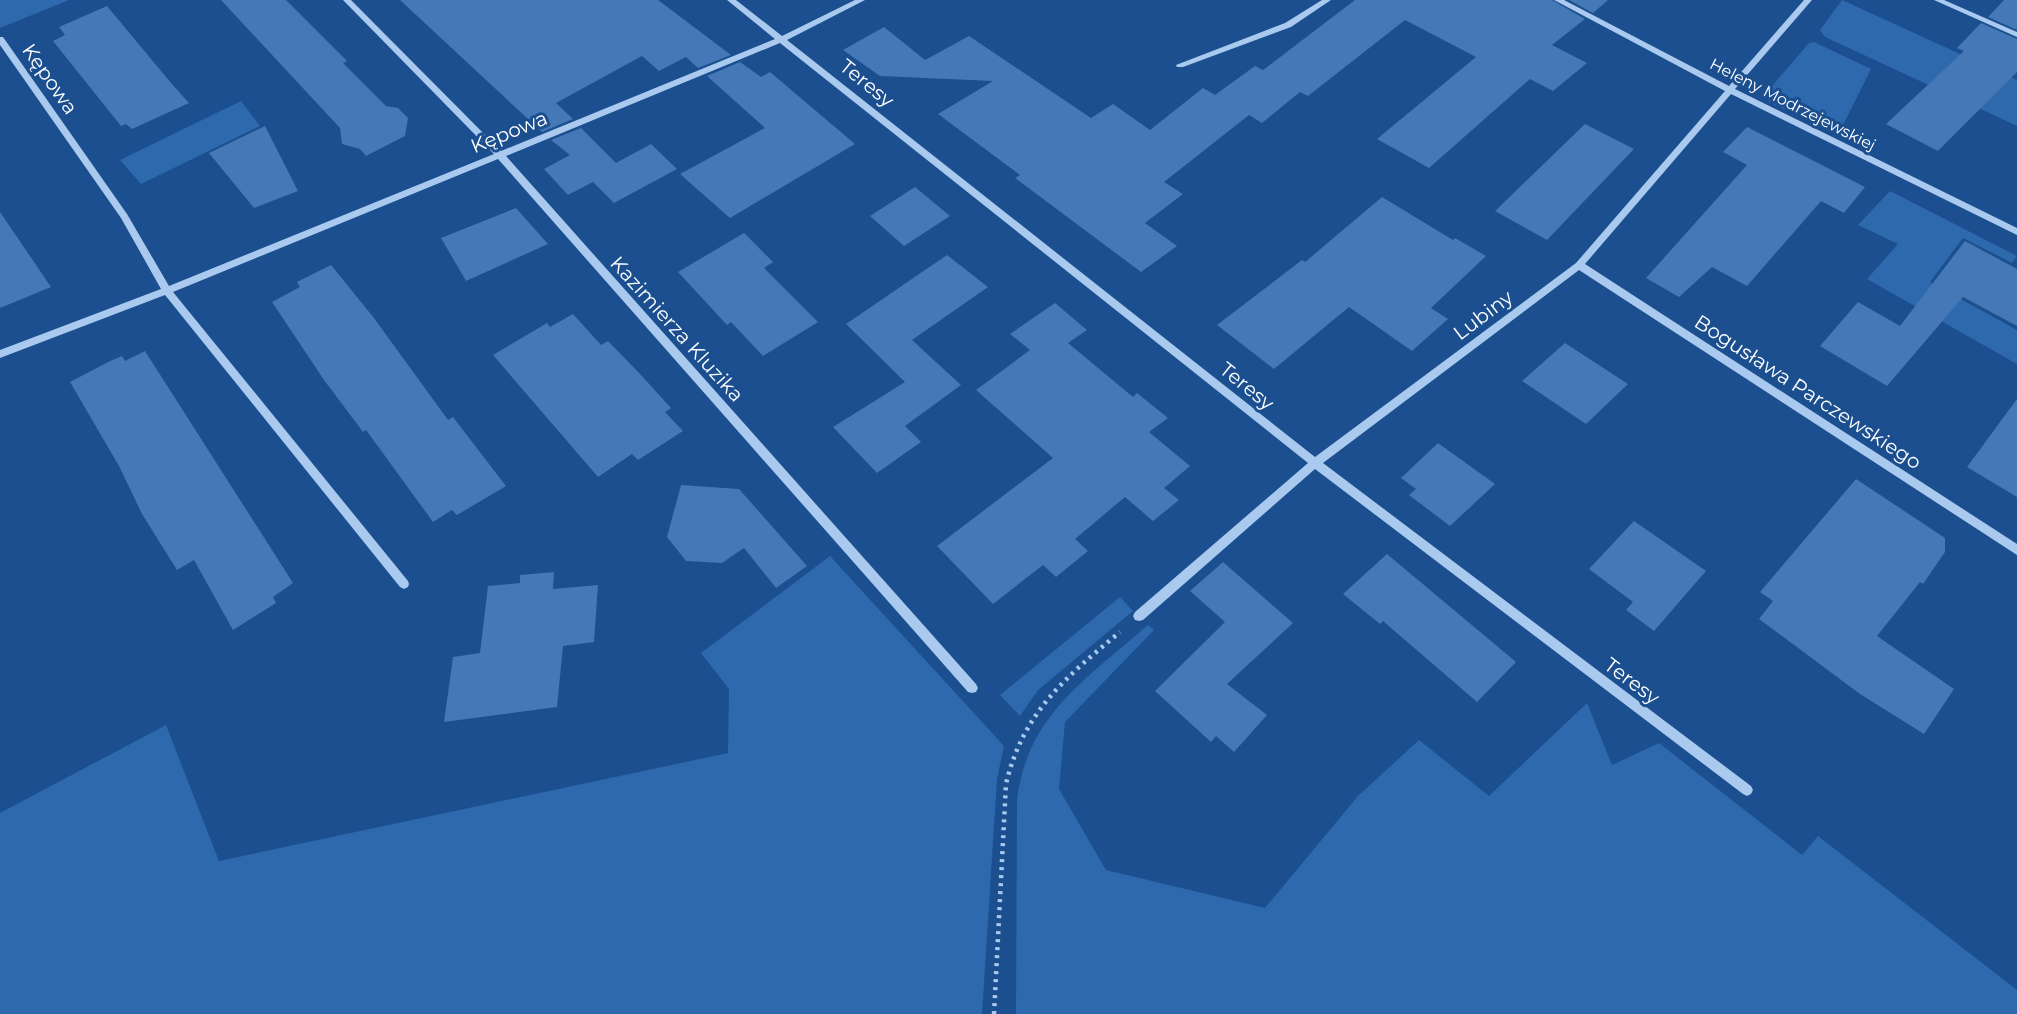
<svg xmlns="http://www.w3.org/2000/svg" width="2017" height="1014" viewBox="0 0 2017 1014" font-family="Montserrat,sans-serif">
  <style>
    .green { fill: #2e69ad }
    .building { fill: #4478b7 }
    .lines { fill: none; stroke-linecap: round; stroke-linejoin: round }
    .path { stroke: #a9c9ee; stroke-width: 4.5; stroke-dasharray: 3 5; stroke-linecap: butt }
    .minor { fill: #a9c9ee; fill-rule: evenodd }
    .labels { text-anchor: middle; stroke-width: 6; stroke-linejoin: round; paint-order: stroke }
    .far-street-label { font-size: 16px; fill: #fff; stroke: #1b4f8f }
    .street-label { font-size: 20px; fill: #fff; stroke: #1b4f8f }
  </style>
  <rect width="100%" height="100%" fill="#1b4f8f"/>
  <path class="green" d="M0,0H69L0,28Z
    M1842,0L2017,80V126L1825,37L1820,30Z
    M1814,42L1871,69L1838,135L1769,102L1766,93L1809,43Z
    M241,101L260,126L141,184L120,160Z
    M1890,191L2017,256L2012,263L1963,238L1930,282L2017,330V364L1867,279L1898,244L1858,225Z
    M830,556L1004,746L997,779L982,1014H0V813L166,725L219,861L728,753L729,689L701,653Z
    M1120,597L1133,611L1038,690L1020,716L1000,695Z
    M1148,625L1154,630L1065,722L1059,789L1106,870L1265,908L1358,796L1419,740L1489,796L1587,703L1612,765L1659,743L1802,855L1818,836L2017,990V1014H1016L1017,800C1027,714 1088,678 1148,625Z"/>
  <path class="building" d="M221,0H286L347,61L343,63L386,106L398,108L408,118L405,136L366,156L360,149L342,144L340,128Z
    M400,0H658L731,55L698,68L686,57L659,71L642,56L556,103L573,119L542,132Z
    M1355,0H1552L1585,19L1552,45L1587,63L1553,91L1530,79L1429,168L1377,139L1476,57L1405,20L1308,96L1300,92L1262,123L1249,115L1164,182L1183,194L1145,223L1177,246L1141,272L1015,178L1020,175L938,114L993,81L880,76L843,50L884,27L925,60L969,36L1091,118L1113,104L1150,130L1203,88L1215,95L1255,66L1263,70Z
    M1569,0H1608L1593,13Z
    M2004,0H2017V30L1988,17Z
    M107,6L171,83L189,103L132,129L126,124L121,126L53,41L65,35L59,27Z
    M1981,23L2017,39V72L1938,151L1886,124L1964,51L1957,48Z
    M740,62L761,77L770,72L855,144L730,218L680,174L765,128L707,76Z
    M1585,124L1634,149L1547,240L1495,211Z
    M265,126L298,191L254,208L209,153Z
    M1747,127L1865,187L1844,213L1821,201L1747,286L1712,267L1679,297L1646,278L1747,165L1723,152Z
    M581,128L616,163L651,144L677,169L614,203L593,182L568,195L544,169L570,155L551,140Z
    M915,187L950,216L904,246L870,216Z
    M1382,197L1453,240L1455,238L1486,256L1431,308L1448,319L1412,351L1349,307L1274,369L1217,325L1302,260L1305,262Z
    M516,208L548,244L466,281L441,238Z
    M0,212L51,287L0,308Z
    M744,233L773,262L764,268L818,322L763,356L731,322L727,325L678,272Z
    M1965,241L2017,269V326L1963,297L1887,386L1820,346L1858,302L1900,326Z
    M947,255L988,287L912,340L961,385L905,426L921,442L877,473L833,427L905,382L846,324Z
    M331,265L374,318L448,420L453,417L506,486L457,515L452,510L433,522L366,430L363,432L324,380L272,302L300,287L297,282Z
    M1055,303L1087,330L1068,343L1133,397L1137,393L1168,418L1149,432L1190,466L1164,488L1179,500L1153,521L1125,497L1075,539L1088,551L1056,577L1043,565L993,604L937,546L1053,458L976,390L1030,350L1010,334Z
    M573,314L601,345L608,341L640,374L671,408L665,412L683,431L638,460L632,454L598,477L493,355L547,323L550,327Z
    M1565,343L1628,384L1586,424L1522,381Z
    M145,351L293,583L273,597L276,603L233,630L194,560L177,570L142,514L119,466L70,382L110,361L122,356L125,361Z
    M2017,399V497L1967,467Z
    M1438,443L1495,484L1450,526L1409,495L1416,489L1401,478Z
    M1856,479L1945,538V552L1923,584L1920,582L1877,636L1954,689L1924,734L1860,694L1759,619L1773,601L1760,592Z
    M681,485L739,489L807,566L776,588L744,548L722,563L686,561L667,537Z
    M1634,521L1706,571L1654,631L1626,610L1633,602L1589,569Z
    M1387,554L1516,662L1477,702L1383,621L1380,624L1343,594Z
    M1223,562L1293,623L1227,684L1267,715L1234,752L1216,736L1211,742L1155,691L1225,622L1190,591Z
    M554,572L553,589L598,585L594,642L563,646L557,707L444,722L453,657L480,653L488,586L520,583V575Z"/>
  <g class="lines">
    <path class="path" d="M994,1014L1006,784C1023,712 1066,677 1120,632"/>
    <path class="minor" d="M343,0H351L501,151L775,39L727,0H736L782,36L855,0H865L787,40L1315,457L1576,263L1725,91L1554,0H1564L1729,86L1804,0H1812L1735,89L2017,228V235L1731,94L1585,264L2017,544V555L1579,270L1323,463L1751,786L1753,790L1751,794L1747,796L1743,794L1315,469L1143,620L1139,621L1135,620L1133,616L1135,612L1308,463L780,43L506,156L976,684L978,688L976,692L972,693L968,692L498,159L173,292L408,581L409,584L408,587L404,589L400,587L165,295L0,358V350L161,289L121,218L0,45V37H3L127,214L169,286L494,154Z
      M1322,0H1331L1291,27L1183,67H1177L1176,65L1285,23Z
      M1934,0H1944L2017,32V37Z"/>
  </g>
  <g class="labels">
    <g class="far-street-label">
      <text transform="translate(1793 104) rotate(27)" y="6">Heleny Modrzejewskiej</text>
    </g>
    <g class="street-label">
      <text transform="translate(50 79) rotate(55)" y="7">Kępowa</text>
      <text transform="translate(867 83) rotate(39)" y="7">Teresy</text>
      <text transform="translate(509 132) rotate(-22)" y="7">Kępowa</text>
      <text transform="translate(1483 315) rotate(-37)" y="7">Lubiny</text>
      <text transform="translate(677 329) rotate(48)" y="7">Kazimierza Kluzika</text>
      <text transform="translate(1247 386) rotate(39)" y="7">Teresy</text>
      <text transform="translate(1808 392) rotate(33)" y="7">Bogusława Parczewskiego</text>
      <text transform="translate(1632 681) rotate(37)" y="7">Teresy</text>
    </g>
  </g>
</svg>
